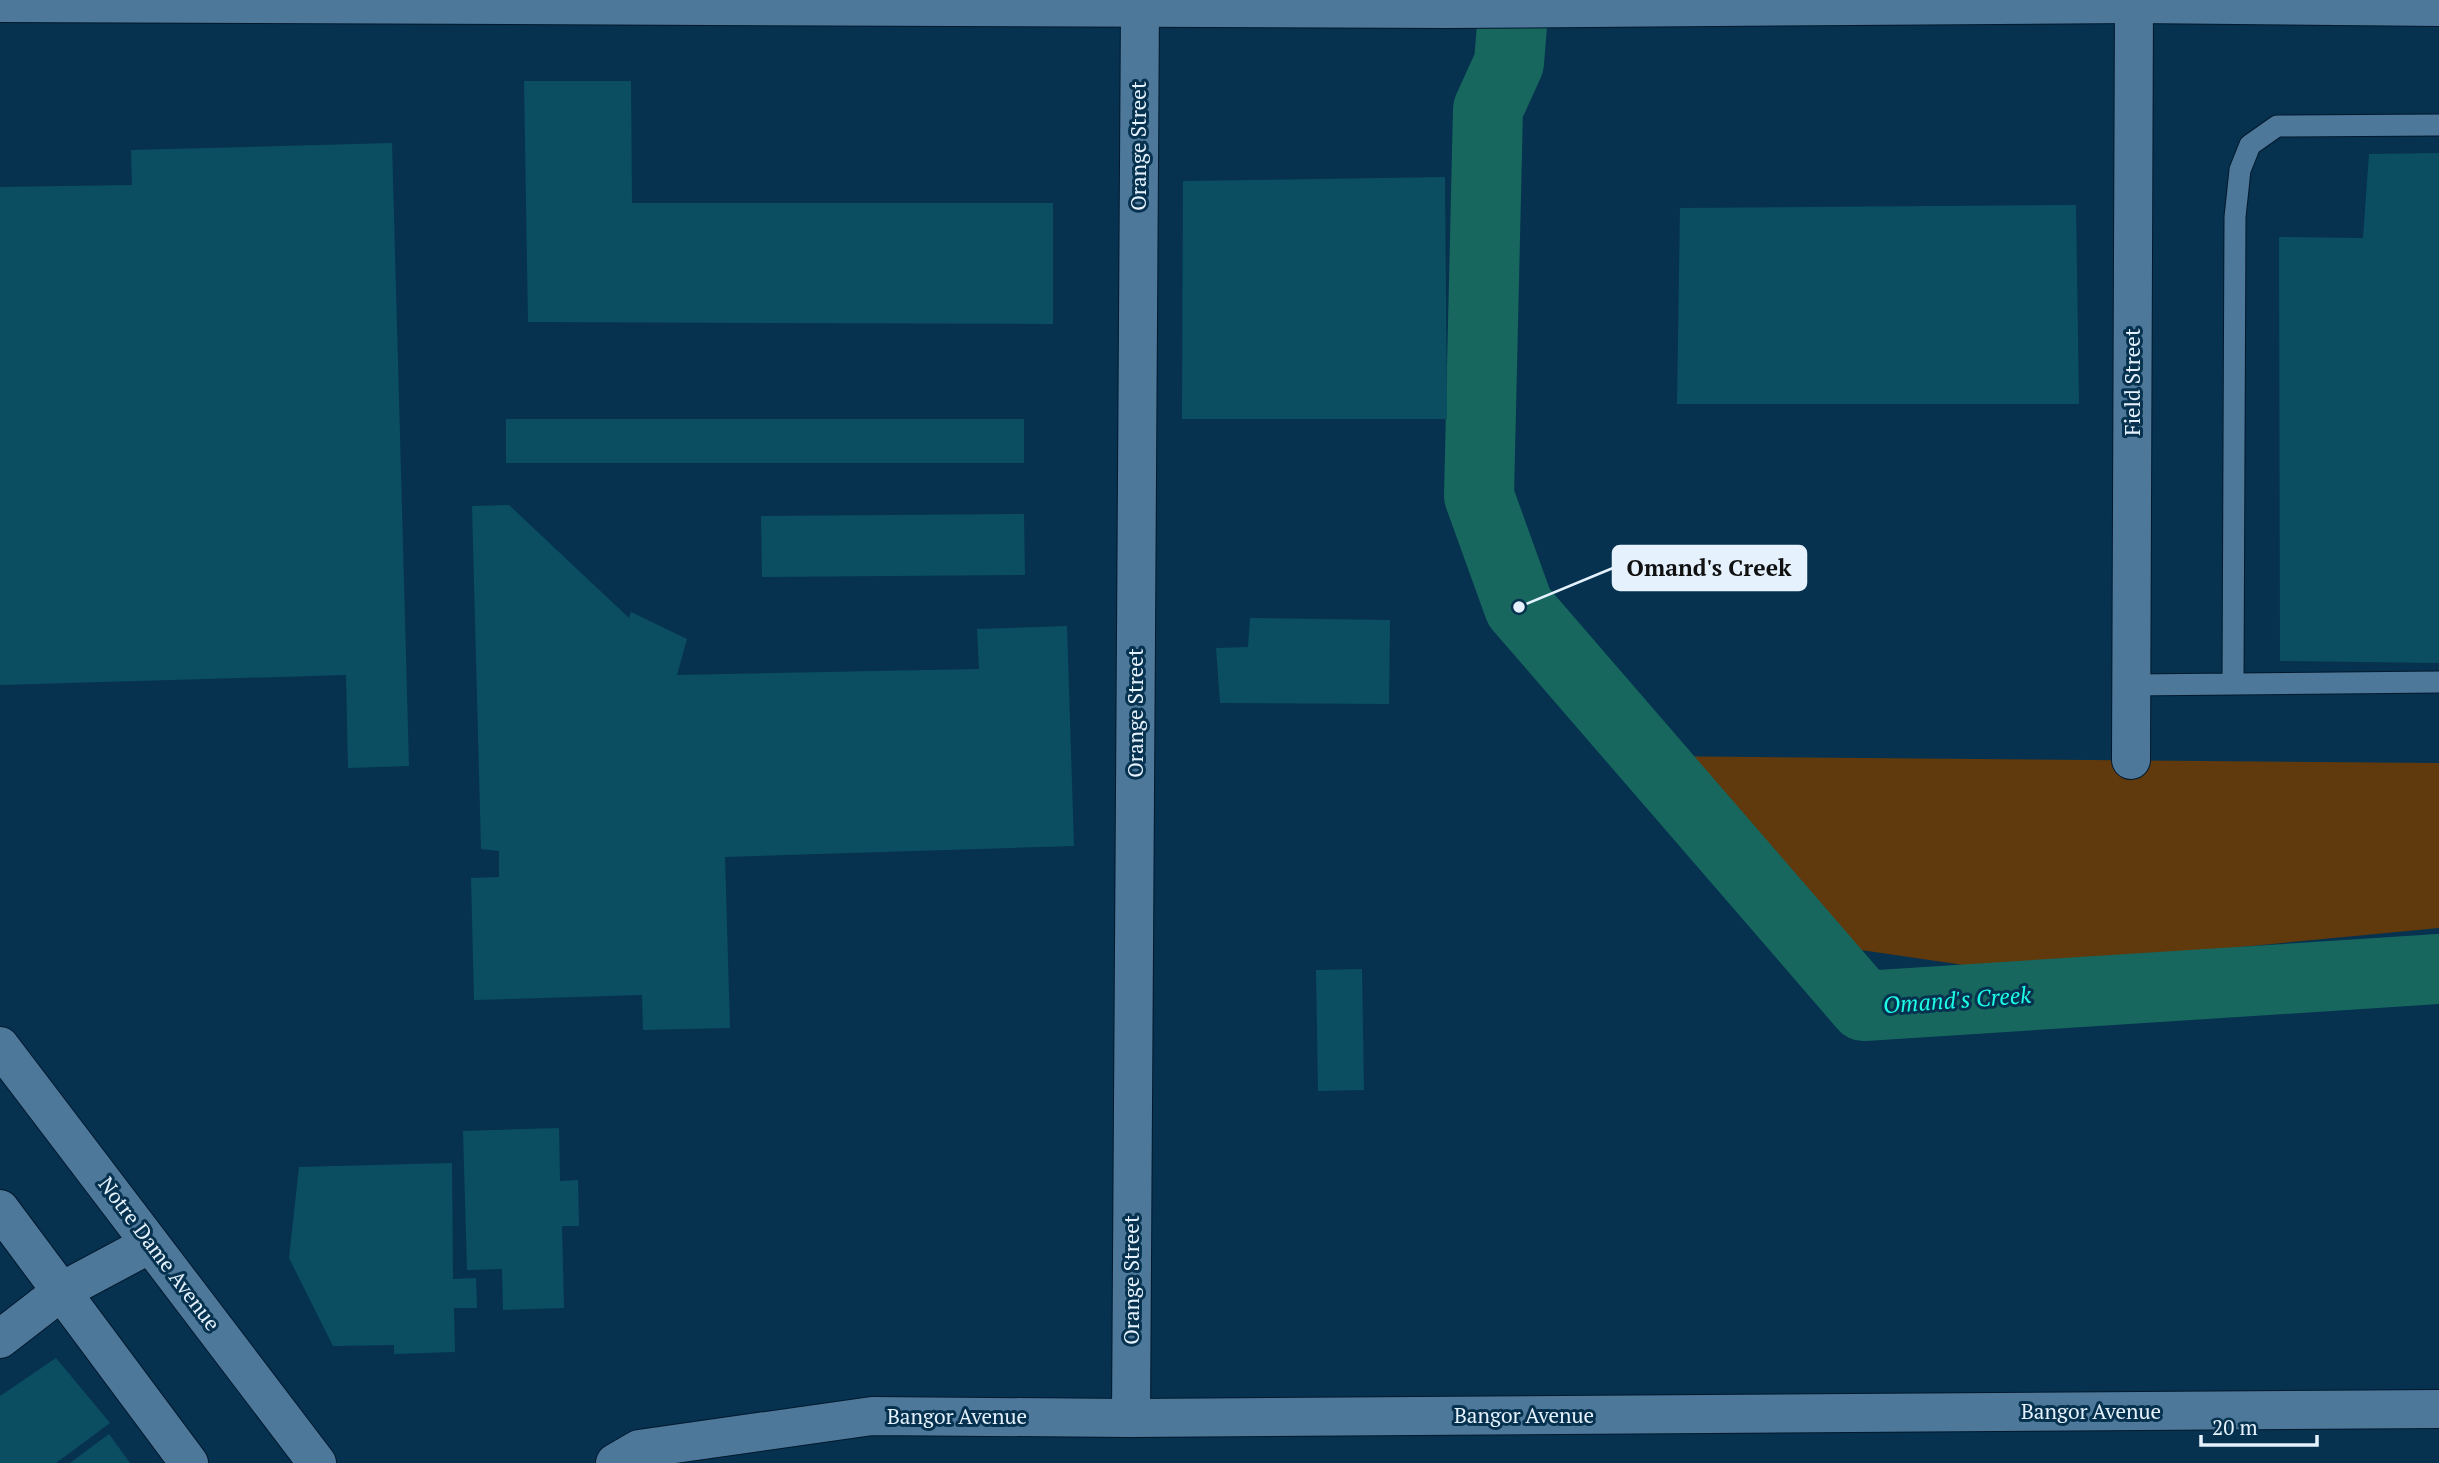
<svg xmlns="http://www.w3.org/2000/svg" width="2439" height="1463" viewBox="0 0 2439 1463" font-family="'PT Serif',serif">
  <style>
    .grass { fill: #60390d }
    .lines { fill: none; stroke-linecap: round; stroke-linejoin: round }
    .river { stroke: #17675e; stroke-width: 70 }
    .building { fill: #0b4e61 }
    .service-casing { stroke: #00192e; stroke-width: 23 }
    .minor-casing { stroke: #00192e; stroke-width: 40 }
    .secondary-casing { stroke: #00192e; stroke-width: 40 }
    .service { stroke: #4e7899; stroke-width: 21 }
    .minor { stroke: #4e7899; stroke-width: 38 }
    .secondary { stroke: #4e7899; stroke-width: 38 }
    .labels { text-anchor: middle; stroke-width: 6; stroke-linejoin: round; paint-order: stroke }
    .street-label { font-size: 21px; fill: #e5f2fd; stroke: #06324f }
    .water-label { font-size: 23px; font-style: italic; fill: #1dfce6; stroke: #06324f }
    .leader { fill: none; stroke: #e5f2fd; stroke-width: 2.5 }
    .callout-dot { fill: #e5f2fd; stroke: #06324f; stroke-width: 2.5 }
    .callout { fill: #e5f2fd; stroke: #e5f2fd; stroke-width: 2.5 }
    .callout-label { font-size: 23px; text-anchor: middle; font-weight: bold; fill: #111 }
  </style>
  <rect width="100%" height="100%" fill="#06324f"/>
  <path class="grass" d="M1650,756L2439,763V928L1998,970L1854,949Z"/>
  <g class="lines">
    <path class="river" d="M1514,0L1509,63L1488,109L1479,496L1519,607L1864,1006L2439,969"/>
  </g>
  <path class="building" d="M524,81H631L632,203H1053V324L528,322Z
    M392,143L409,766L348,768L346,675L0,685V187L132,185L131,150Z
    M2439,153V663L2280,661L2279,237L2363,238L2369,154Z
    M1445,177L1447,419H1182L1183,181Z
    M2076,205L2079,404H1677L1680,208Z
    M506,419H1024V463H506Z
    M509,505L629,618L631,612L687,639L677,675L979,669L977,629L1067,626L1074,846L725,857L730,1028L643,1030L642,995L474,1000L471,878L499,877V851L481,849L472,506Z
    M1024,514L1025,575L762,577L761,516Z
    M1250,618L1390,620L1389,704L1220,703L1216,648L1248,647Z
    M1362,969L1364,1090L1318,1091L1316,970Z
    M559,1128L560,1181L578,1180L579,1226H562L564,1308L503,1310L502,1269L467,1270L463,1131Z
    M452,1163L453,1279L476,1278L477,1308H454L455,1352L394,1354V1345L333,1346L289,1258L299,1167Z
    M56,1358L110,1423L56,1463H0V1396Z
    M109,1434L130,1463H70Z"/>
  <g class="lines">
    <defs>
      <path id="service" d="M2233,684L2235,217L2240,170L2250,145L2277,126L2439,125
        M2131,685L2439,682"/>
      <path id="minor" d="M2131,760L2134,4
        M0,1339L62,1291L150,1244
        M1131,1418L1140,7
        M615,1463L639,1449L872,1416L1131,1418L2439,1409"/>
      <path id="secondary" d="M0,3L1448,9L2134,4L2439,7
        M0,1046L317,1463
        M0,1209L189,1463"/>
    </defs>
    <use href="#service" class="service-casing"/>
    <use href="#minor" class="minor-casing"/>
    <use href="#secondary" class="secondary-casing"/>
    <use href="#service" class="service"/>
    <use href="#minor" class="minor"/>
    <use href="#secondary" class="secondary"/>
  </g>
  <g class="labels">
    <g class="street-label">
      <text transform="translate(1139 146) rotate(-90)" y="7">Orange Street</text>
      <text transform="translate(2133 382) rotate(-90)" y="7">Field Street</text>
      <text transform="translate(1136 713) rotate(-90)" y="7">Orange Street</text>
      <text transform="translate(159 1254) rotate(53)" y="7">Notre Dame Avenue</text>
      <text transform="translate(1132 1280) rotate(-90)" y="7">Orange Street</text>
      <text x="2091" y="1419">Bangor Avenue</text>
      <text x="1524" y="1423">Bangor Avenue</text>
      <text x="957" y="1424">Bangor Avenue</text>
    </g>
    <g class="water-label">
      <text transform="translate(1957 1000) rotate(-4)" y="8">Omand's Creek</text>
    </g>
  </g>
  <path class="leader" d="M1519 607L1613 568"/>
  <circle class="callout-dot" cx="1519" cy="607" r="7"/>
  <rect class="callout" x="1613" y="546" width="193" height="44" rx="7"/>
  <g class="callout-label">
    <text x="1709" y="576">Omand's Creek</text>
  </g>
  <path d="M2201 1435v10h116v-10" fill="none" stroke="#e5f2fd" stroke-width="3.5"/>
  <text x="2212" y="1435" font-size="21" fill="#e5f2fd" stroke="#06324f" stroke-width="5" paint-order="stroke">20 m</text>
</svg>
